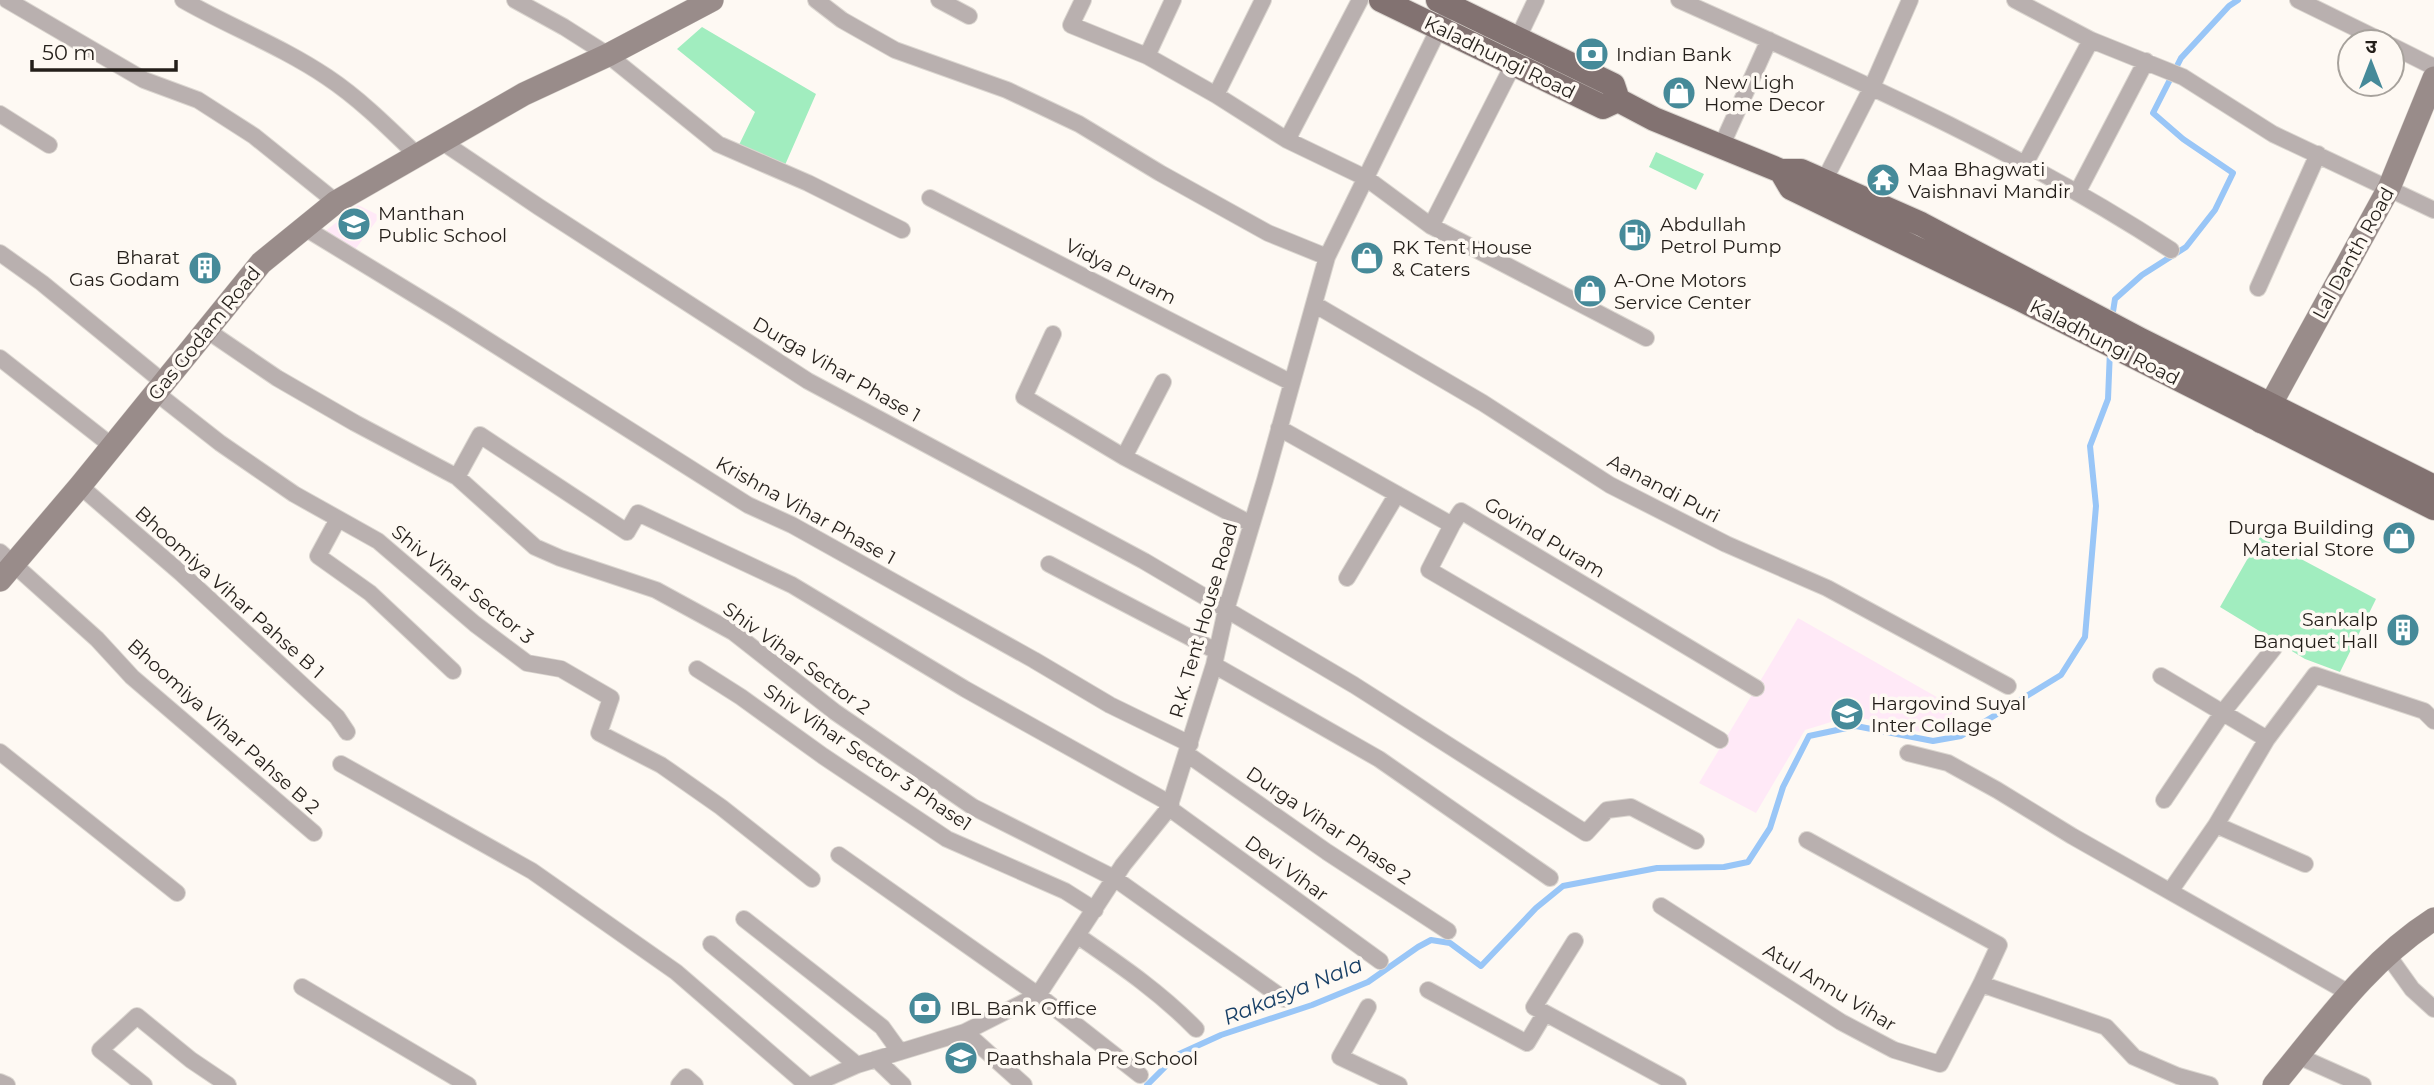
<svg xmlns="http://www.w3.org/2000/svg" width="2434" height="1085" viewBox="0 0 2434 1085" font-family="Montserrat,'Noto Sans Devanagari',sans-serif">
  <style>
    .education { fill: #ffe9f7 }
    .green { fill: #a1edbf }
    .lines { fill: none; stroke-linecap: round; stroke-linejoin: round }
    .stream { stroke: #99c6f7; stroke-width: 6 }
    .street-casing { stroke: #dbd6d0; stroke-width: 18 }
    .secondary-casing { stroke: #dbd6d0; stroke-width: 24 }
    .primary-casing { stroke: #dbd6d0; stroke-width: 26 }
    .street { stroke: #b9b0af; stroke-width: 16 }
    .secondary { stroke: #998c8a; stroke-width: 23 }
    .primary { stroke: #827271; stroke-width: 24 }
    .labels { text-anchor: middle; stroke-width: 7; stroke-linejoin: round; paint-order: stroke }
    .poi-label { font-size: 19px; fill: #241f1a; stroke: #fef9f3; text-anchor: start }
    .street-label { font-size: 19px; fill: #241f1a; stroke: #fef9f3 }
    .water-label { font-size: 21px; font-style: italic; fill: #173f66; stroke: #fef9f3 }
  </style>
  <rect width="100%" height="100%" fill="#fef9f3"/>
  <path class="education" d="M358,205L380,216L354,251L323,233Z
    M1798,618L1956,708L1938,734L1906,730L1866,719H1841L1805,730L1756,813L1699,783Z"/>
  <path class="green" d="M702,27L816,94L785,165L738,147L755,112L677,49Z
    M1656,152L1704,174L1696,190L1649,167Z
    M2260,537L2376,599L2340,672L2305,659L2220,607Z"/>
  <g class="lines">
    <path class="stream" d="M2112,318L2115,299L2142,275L2186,247L2215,210L2233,173L2183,139L2153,113L2181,58L2229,6L2238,0
      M1147,1085L1177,1055L1221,1035L1312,1005L1368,982L1418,947L1431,940L1450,943L1481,966L1536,908L1563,886L1657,868L1724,867L1748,862L1770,828L1783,787L1809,736L1856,726L1933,741L1961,736L2061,675L2085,637L2096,506L2090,446L2108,399L2110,350"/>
    <defs>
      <path id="street" d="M7,0L144,80L198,100L254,136L336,202
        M183,0C230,27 281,46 327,77C360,99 389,128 417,155
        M515,0L564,27L608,55L718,144L808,183L902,230
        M816,0L842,20L895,50L1007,90L1079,124L1160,173L1268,233L1327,257
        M939,0L969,16
        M1083,0L1071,25L1147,56L1216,95L1287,140L1366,178L1431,226L1646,338
        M1679,0C1846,75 2017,149 2171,250
        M2015,0L2091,40L2183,77L2273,134L2434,210
        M2298,0L2384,42
        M1517,40L1536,0
        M2392,46L2434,67
        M1147,56L1173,0
        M1216,95L1263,0
        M0,114L49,145
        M1287,140L1360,0
        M441,141L539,207L808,381L1144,561L1354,685L1586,833L1607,810L1631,807L1696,841
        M1721,147L1769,40
        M2025,164L2091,40
        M1824,181L1872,87L1910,0
        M2077,193L2146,61
        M930,198L1292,383
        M1431,226L1514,63
        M305,228L451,317L748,505L792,525L1034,660L1110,705L1190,744
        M0,253L42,283L163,382
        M2258,288L2318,154
        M1314,304L1483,403L1610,485L1726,544L1827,588L2008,686
        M205,329L277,378L355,423L457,477L535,547L560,558L656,590L733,632L835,712L973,807L1114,878L1284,999
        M1053,334L1024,397L1124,457L1251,524
        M0,358L112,446
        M155,392L220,443L294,494L378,541L475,624L527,663L561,669L611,698L599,733L661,765L721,807L812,879
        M1279,428L1452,525L1461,511L1756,688
        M1124,457L1163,382
        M457,477L480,435L627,532L638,513L792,585L965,689L1171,804
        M80,486L182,574L337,717L347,732
        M338,519L318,556L370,593L453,671
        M1452,525L1429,570L1720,740
        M0,552L97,639L132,677L314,833
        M1049,564L1216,651
        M1347,578L1397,494
        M1214,665L1379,759L1550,878
        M697,669L741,697L823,756L947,839L1065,891L1095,910
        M2161,676L2267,739
        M0,752L177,893
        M1908,753L1948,763L1997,790L2072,836L2349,993
        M1187,754L1327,852L1448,931
        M341,764L532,871L676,972L807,1085
        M2164,800L2223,712L2274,648
        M1169,808L1380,961
        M2216,825L2305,864
        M1807,840L1999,945L1981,984
        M839,855L1038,995L1140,1075
        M2171,890L2216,825L2267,739L2315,675L2424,711L2434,721
        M1661,906L1841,1022L1894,1050L1940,1064L1981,984L2106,1027L2134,1057L2178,1076L2210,1085
        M744,919L882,1027L900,1052
        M1078,936C1120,965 1160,992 1196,1029
        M1575,941L1534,1007L1678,1085
        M711,944L857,1065
        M2387,954L2412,989L2434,1009
        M302,987L468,1085
        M1428,990L1527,1043L1545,1013
        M1368,1007L1340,1057L1399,1085
        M965,1032L1024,1085
        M2298,1056L2363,1085
        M876,1059L903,1085
        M0,1082L7,1085
        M144,1085L100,1050L137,1016L191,1060L228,1085
        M679,1085L686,1077L695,1085
        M812,1085L857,1065L965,1032L1038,995L1123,865L1169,808L1214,665L1226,610L1265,480L1327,257L1443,20"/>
      <path id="secondary" d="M2261,422L2389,188L2434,78
        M0,580L80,486L261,263L336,202L524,94L608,55L712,0
        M2274,1085C2323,1026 2368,961 2434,919"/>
      <path id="primary" d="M1381,0L1603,107L1618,100
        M1438,0L1613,85L1618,100L1654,119L1781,171H1801L1921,224L2139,339L2434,487
        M1781,171L1791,188L2020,299L2434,508"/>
    </defs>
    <use href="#street" class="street-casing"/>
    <use href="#secondary" class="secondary-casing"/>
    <use href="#primary" class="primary-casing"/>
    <use href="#street" class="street"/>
    <use href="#secondary" class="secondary"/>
    <use href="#primary" class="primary"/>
  </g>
  <defs>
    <symbol id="bank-disc" viewBox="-11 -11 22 22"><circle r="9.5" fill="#468a99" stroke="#fef9f3"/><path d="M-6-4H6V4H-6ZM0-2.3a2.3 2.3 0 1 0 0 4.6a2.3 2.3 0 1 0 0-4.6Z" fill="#fff"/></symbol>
    <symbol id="shop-disc" viewBox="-11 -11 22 22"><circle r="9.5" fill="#468a99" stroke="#fef9f3"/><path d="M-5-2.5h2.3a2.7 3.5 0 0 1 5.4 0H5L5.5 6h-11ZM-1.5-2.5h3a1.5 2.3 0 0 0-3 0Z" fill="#fff"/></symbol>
    <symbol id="temple-disc" viewBox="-11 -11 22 22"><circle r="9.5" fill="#468a99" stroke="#fef9f3"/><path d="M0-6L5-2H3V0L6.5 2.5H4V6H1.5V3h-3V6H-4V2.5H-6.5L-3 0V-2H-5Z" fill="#fff"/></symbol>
    <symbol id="school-disc" viewBox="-11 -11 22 22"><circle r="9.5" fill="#468a99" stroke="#fef9f3"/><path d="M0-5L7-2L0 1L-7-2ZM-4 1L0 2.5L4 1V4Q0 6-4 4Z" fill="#fff"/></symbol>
    <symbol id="fuel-disc" viewBox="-11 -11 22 22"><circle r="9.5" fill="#468a99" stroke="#fef9f3"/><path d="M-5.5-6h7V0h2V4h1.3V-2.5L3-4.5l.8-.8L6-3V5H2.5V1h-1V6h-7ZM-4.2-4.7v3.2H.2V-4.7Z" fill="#fff"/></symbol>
    <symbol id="building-disc" viewBox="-11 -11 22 22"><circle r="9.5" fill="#468a99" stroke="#fef9f3"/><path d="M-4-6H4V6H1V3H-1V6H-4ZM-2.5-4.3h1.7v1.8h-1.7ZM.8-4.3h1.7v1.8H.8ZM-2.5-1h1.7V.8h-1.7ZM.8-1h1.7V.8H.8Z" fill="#fff"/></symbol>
  </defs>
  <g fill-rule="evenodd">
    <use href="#bank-disc" x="1573" y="35" width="38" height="38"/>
    <use href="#shop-disc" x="1660" y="74" width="38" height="38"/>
    <use href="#temple-disc" x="1864" y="161" width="38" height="38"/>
    <use href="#school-disc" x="335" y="205" width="38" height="38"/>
    <use href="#fuel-disc" x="1616" y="216" width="38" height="38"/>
    <use href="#shop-disc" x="1348" y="239" width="38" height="38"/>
    <use href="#building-disc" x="186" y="249" width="38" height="38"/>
    <use href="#shop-disc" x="1571" y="272" width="38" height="38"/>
    <use href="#shop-disc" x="2380" y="519" width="38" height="38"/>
    <use href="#building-disc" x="2384" y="611" width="38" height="38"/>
    <use href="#school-disc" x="1828" y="695" width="38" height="38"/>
    <use href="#bank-disc" x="906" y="989" width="38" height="38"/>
    <use href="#school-disc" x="942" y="1039" width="38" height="38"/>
  </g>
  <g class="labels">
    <g class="poi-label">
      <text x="1616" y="61">Indian Bank</text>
      <text x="1704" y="89">New Ligh<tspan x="1704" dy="22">Home Decor</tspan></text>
      <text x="1908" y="176">Maa Bhagwati<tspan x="1908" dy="22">Vaishnavi Mandir</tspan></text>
      <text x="378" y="220">Manthan<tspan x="378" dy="22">Public School</tspan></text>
      <text x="1660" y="231">Abdullah<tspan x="1660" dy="22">Petrol Pump</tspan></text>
      <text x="1392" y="254">RK Tent House<tspan x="1392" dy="22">&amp; Caters</tspan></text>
      <text x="180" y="264" text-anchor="end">Bharat<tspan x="180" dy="22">Gas Godam</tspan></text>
      <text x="1614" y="287">A-One Motors<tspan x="1614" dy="22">Service Center</tspan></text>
      <text x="2374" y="534" text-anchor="end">Durga Building<tspan x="2374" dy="22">Material Store</tspan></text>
      <text x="2378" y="626" text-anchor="end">Sankalp<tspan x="2378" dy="22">Banquet Hall</tspan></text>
      <text x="1871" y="710">Hargovind Suyal<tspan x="1871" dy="22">Inter Collage</tspan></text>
      <text x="950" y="1015">IBL Bank Office</text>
      <text x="986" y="1065">Paathshala Pre School</text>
    </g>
    <g class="street-label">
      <text transform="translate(1500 57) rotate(26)" y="7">Kaladhungi Road</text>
      <text transform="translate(2353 253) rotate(-61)" y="7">Lal Danth Road</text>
      <text transform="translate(1121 271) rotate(27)" y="7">Vidya Puram</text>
      <text transform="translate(204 333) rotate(-51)" y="7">Gas Godam Road</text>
      <text transform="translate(2105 342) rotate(27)" y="7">Kaladhungi Road</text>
      <text transform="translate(837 369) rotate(30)" y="7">Durga Vihar Phase 1</text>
      <text transform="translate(1664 488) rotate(28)" y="7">Aanandi Puri</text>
      <text transform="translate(806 510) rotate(29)" y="7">Krishna Vihar Phase 1</text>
      <text transform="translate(1545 537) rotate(31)" y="7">Govind Puram</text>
      <text transform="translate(463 584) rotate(39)" y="7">Shiv Vihar Sector 3</text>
      <text transform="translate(230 592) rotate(42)" y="7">Bhoomiya Vihar Pahse B 1</text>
      <text transform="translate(1203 620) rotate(-74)" y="7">R.K. Tent House Road</text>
      <text transform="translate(797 658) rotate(36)" y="7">Shiv Vihar Sector 2</text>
      <text transform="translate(224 726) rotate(42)" y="7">Bhoomiya Vihar Pahse B 2</text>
      <text transform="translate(868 757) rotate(34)" y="7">Shiv Vihar Sector 3 Phase1</text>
      <text transform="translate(1329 825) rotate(34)" y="7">Durga Vihar Phase 2</text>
      <text transform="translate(1287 868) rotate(36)" y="7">Devi Vihar</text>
      <text transform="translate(1830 987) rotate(31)" y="7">Atul Annu Vihar</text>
    </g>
    <g class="water-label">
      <text transform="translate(1293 991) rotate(-22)" y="7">Rakasya Nala</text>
    </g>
  </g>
  <g transform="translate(2371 63)"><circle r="33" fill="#fef9f3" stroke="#a7a29c" stroke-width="2"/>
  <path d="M0-5L12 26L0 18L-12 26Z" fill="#468a99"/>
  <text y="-10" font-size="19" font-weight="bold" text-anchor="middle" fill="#241f1a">उ</text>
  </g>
  <path d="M32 60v10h144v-10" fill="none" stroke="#241f1a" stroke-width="3.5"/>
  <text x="42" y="60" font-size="21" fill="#241f1a" stroke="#fef9f3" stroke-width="5" paint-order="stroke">50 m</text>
</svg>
